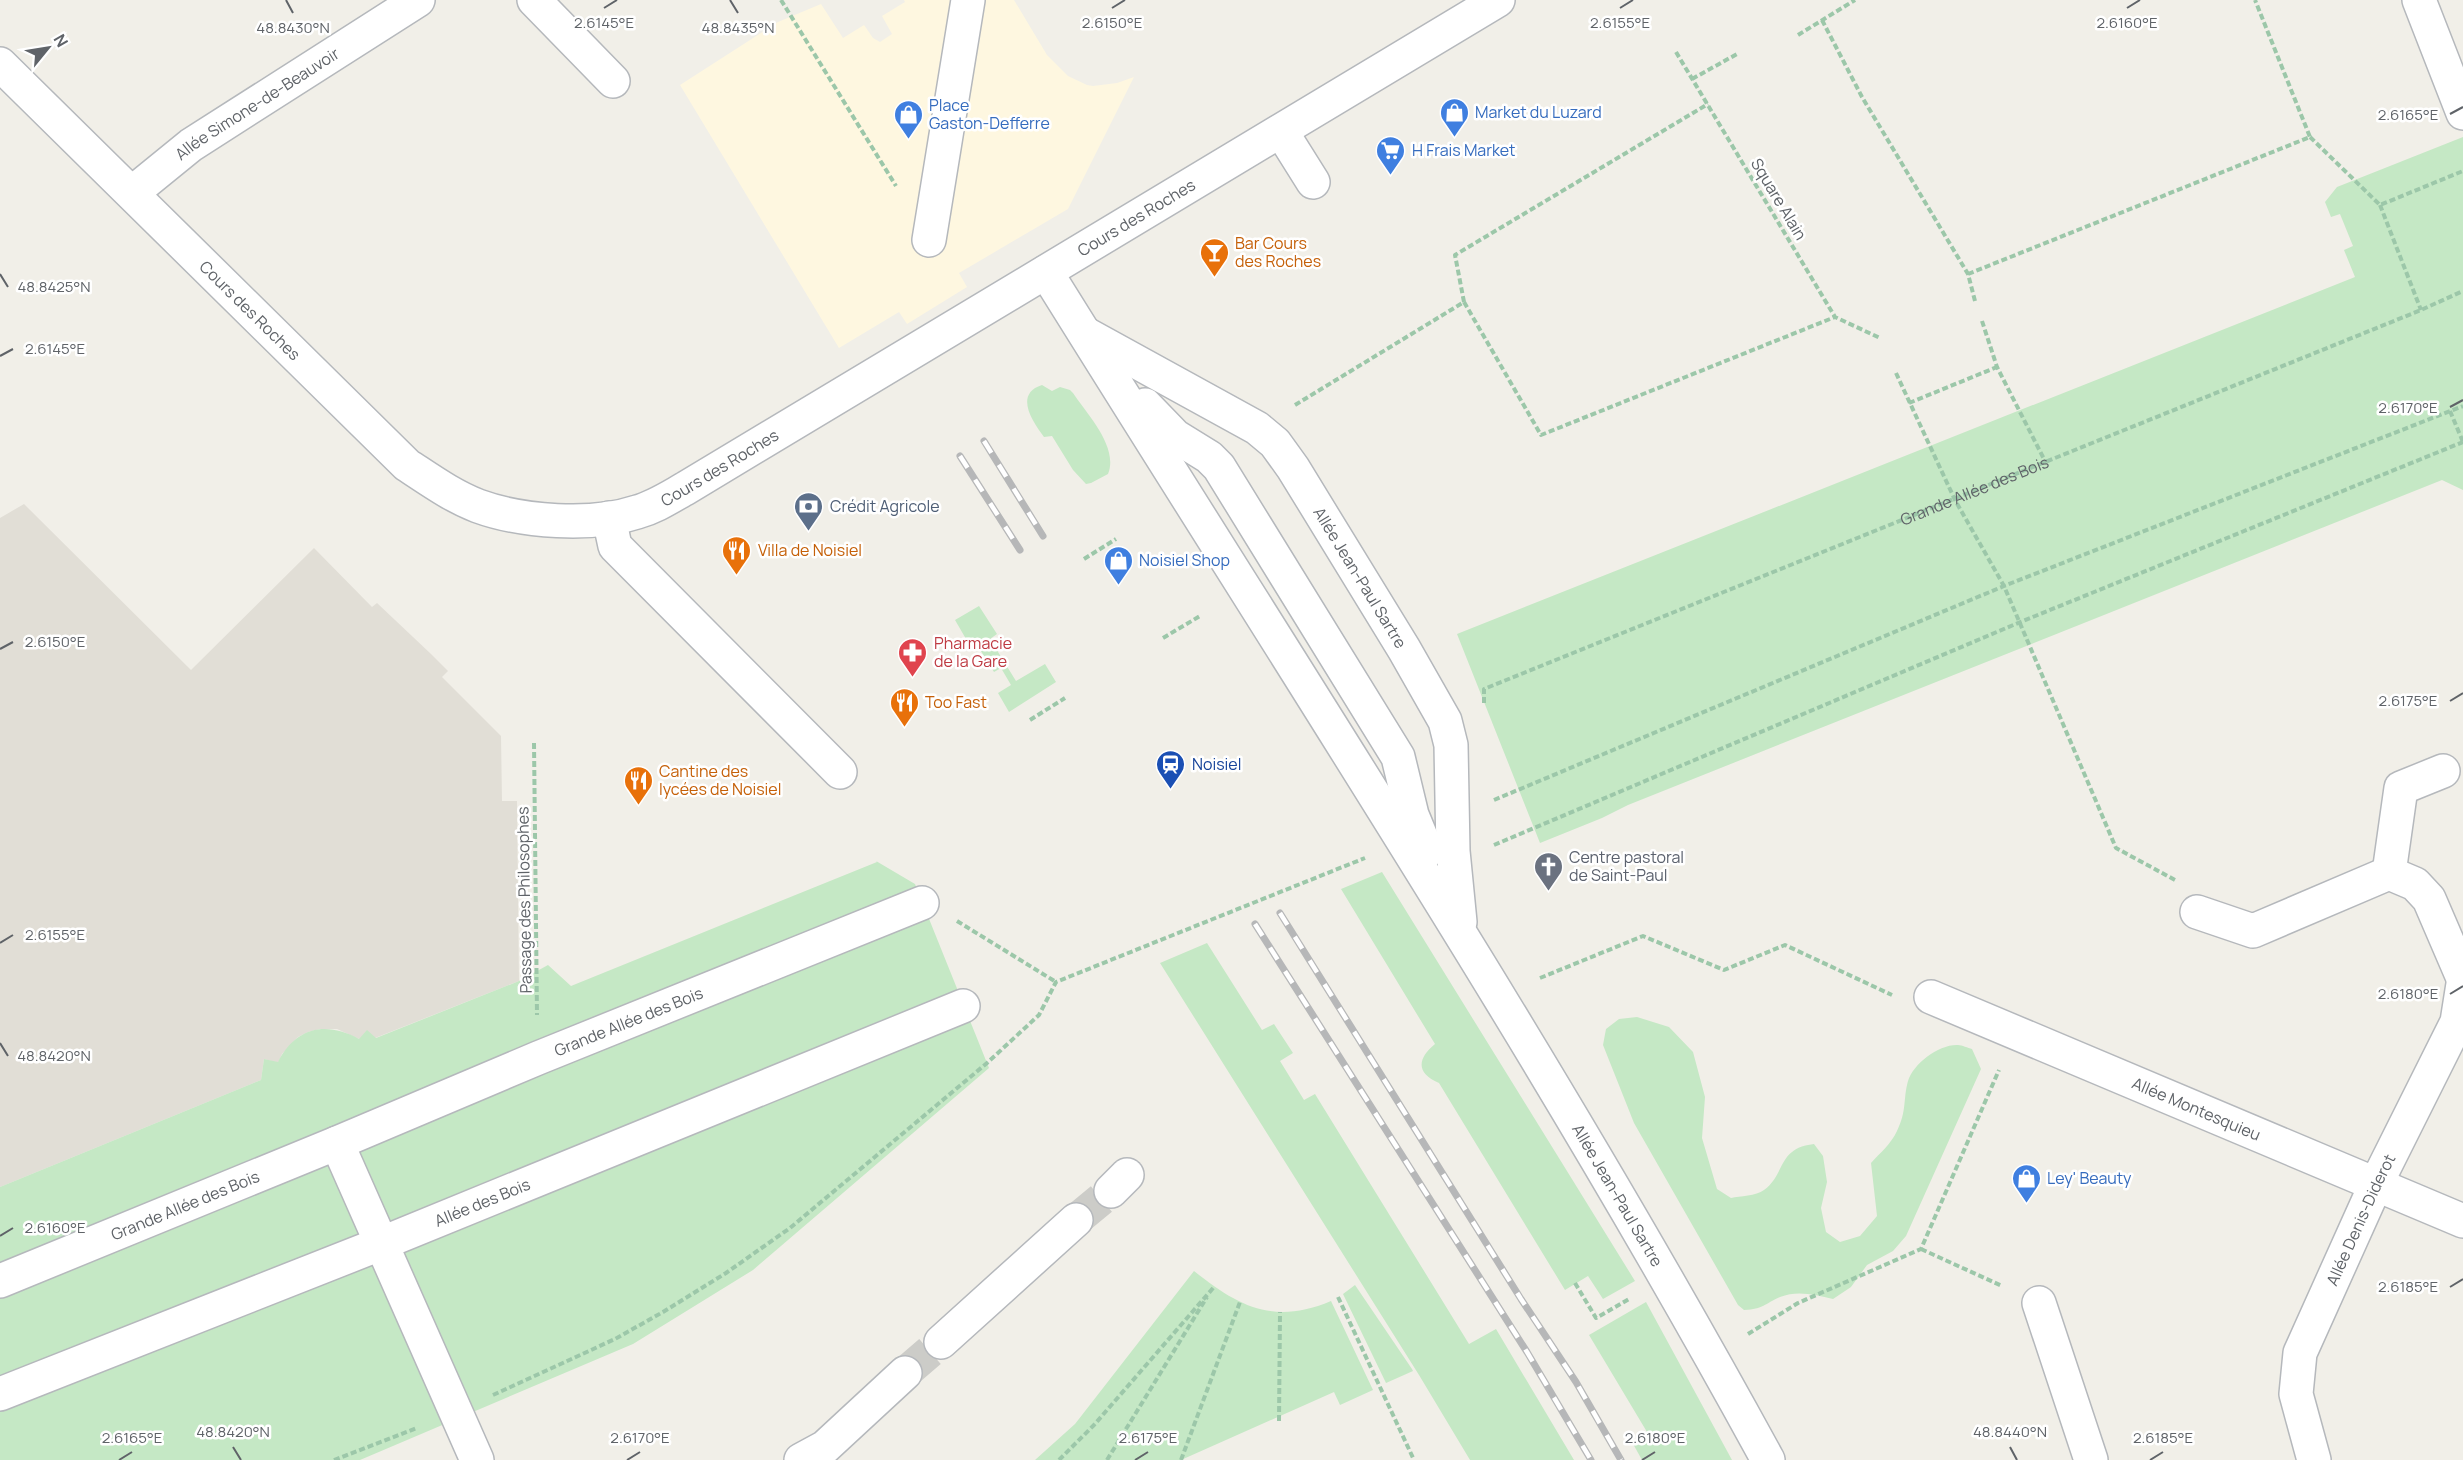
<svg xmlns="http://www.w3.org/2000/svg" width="2463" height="1460" viewBox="0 0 2463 1460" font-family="Manrope,sans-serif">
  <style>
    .commercial { fill: #fef7e0 }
    .education { fill: #e1ded6 }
    .green { fill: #c5e8c5 }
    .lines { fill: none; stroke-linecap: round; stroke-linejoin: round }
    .minor-tunnel { stroke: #ccccc8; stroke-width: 33; stroke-dasharray: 33 16; stroke-linecap: butt }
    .minor-casing { stroke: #b5b8bc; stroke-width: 36 }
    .path { stroke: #9cc7a9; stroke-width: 4; stroke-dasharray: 6 3; stroke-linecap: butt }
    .minor { stroke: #fff; stroke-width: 33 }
    .rail-casing { stroke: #b6b7b8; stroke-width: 7 }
    .rail { stroke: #fff; stroke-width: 4.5; stroke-dasharray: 14; stroke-linecap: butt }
    .ticks { fill: none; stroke: #5f6368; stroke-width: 2 }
    .labels { text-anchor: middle; stroke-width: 5; stroke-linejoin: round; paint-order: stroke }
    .street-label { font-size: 16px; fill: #5f6368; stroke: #fff }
    .shop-label { font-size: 16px; fill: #366cbe; stroke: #fff; text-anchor: start }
    .food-label { font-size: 16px; fill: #c56008; stroke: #fff; text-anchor: start }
    .service-label { font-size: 16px; fill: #4e5e75; stroke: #fff; text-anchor: start }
    .health-label { font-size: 16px; fill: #be3a42; stroke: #fff; text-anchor: start }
    .transit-label { font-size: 16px; fill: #164399; stroke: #fff; text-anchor: start }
    .worship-label { font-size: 16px; fill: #5b616d; stroke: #fff; text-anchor: start }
    .ticks-label { font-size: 15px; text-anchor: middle; fill: #5f6368; stroke: #fff; stroke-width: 5; stroke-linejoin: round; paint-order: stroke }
  </style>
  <rect width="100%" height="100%" fill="#f1efe8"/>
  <path class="commercial" d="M904,0H1014L1047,55L1068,76L1087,85L1093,86L1117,83L1134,77L1068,209L959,273L967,287L907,324L899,312L839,348L680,85L778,22L821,4L843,38L864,25L873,38L880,42L892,34L882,16L905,2Z"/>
  <path class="education" d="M24,504L191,670L314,548L372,607L377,603L431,654L448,671L442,677L501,736L502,801H517L519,981L375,1038L359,1039L337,1029H320L308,1032L298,1037L282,1054L278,1063L264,1059L261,1080L0,1187V518Z"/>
  <path class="green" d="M2463,137V490L2442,480L1628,805L1602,818L1540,843L1457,634L2355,277L2344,250L2353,246L2340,214L2331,217L2325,202L2337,187Z
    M1042,385L1052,391L1060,387L1070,390L1073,393C1087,414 1119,447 1108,474L1091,483L1086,484L1073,470L1052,436L1044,437C1032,421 1014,394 1042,385Z
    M979,606L997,634L990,639L1016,681L1045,664L1056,682L1009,712L998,693L1011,685L1001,668L994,672L979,648L973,651L955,620Z
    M876,861L915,884L989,1068L753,1270L633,1344L360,1460H0V1187L261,1080L264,1059L278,1062C296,1027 326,1021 359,1039L367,1030L376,1038L519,981L548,965L571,986L877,862Z
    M1382,872L1635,1281L1603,1299L1588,1276L1565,1290L1439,1083C1416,1073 1417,1059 1435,1044L1341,889Z
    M1207,943L1262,1030L1274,1024L1293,1053L1280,1061L1304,1100L1315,1094L1469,1344L1496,1329L1574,1460H1470L1419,1375L1160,963Z
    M1637,1017L1669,1027L1693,1052L1705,1097L1702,1138L1717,1189L1731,1198C1740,1196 1756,1196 1764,1190C1786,1174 1777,1148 1814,1144L1823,1156L1827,1182L1821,1208L1826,1232L1840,1242L1860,1236L1877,1216L1871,1163C1880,1153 1891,1144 1897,1131C1907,1111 1903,1099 1908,1081C1913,1064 1939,1044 1958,1045C1962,1045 1968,1048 1972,1049L1981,1069L1906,1236L1893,1251L1867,1265L1851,1287L1833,1299C1815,1295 1798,1290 1780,1297C1764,1304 1764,1309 1744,1310L1738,1305L1634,1123L1603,1045L1606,1029L1619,1019Z
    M1194,1271C1239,1307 1274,1325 1331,1301L1373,1390L1340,1405L1334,1392L1181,1460H1035L1075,1424Z
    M1355,1285L1412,1369L1413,1371L1386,1383L1343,1294Z
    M1646,1302L1732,1460H1642L1632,1442L1647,1432L1589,1335Z"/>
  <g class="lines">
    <path class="minor-tunnel" d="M1076,1220L1111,1191
      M905,1373L941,1342"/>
    <defs>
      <g id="minor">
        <path d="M534,0L613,81"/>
        <path d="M2419,0L2463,113"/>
        <path id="s2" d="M0,64L407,465C430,480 452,496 478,506C522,522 592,527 637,512C655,507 670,497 686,488L1498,0"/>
        <path d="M1281,131L1313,182"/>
        <path id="s3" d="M132,193L191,145L418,0"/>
        <path d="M929,240L968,0"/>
        <path id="s4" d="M1046,272C1291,666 1546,1053 1768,1460"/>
        <path id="s5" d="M1086,334L1257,428L1275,443L1293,468L1404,649L1445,721L1451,745L1453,851L1460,922"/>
        <path d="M1145,405L1175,436L1209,457L1219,467L1398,757L1412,815L1427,851"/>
        <path d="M609,518L615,546L840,772"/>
        <path d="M2389,873L2401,788L2443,771"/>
        <path d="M2197,912L2253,931L2389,873L2415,884L2429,899L2463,978"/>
        <path id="s6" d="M1931,997L2463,1221"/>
        <path d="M337,1143L477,1460"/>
        <path d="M1111,1191L1127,1175"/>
        <path id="s7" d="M0,1281L337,1143L538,1058L922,903"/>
        <path d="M2039,1303L2091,1460"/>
        <path d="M941,1342L1076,1220"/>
        <path id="s8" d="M0,1394L380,1244L963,1006"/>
        <path d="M801,1460L825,1447L905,1373"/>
        <path id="s9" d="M2314,1460L2296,1394L2300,1353L2376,1184L2457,1022L2463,984"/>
      </g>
    </defs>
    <use href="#minor" class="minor-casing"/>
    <g class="path">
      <path d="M781,0L896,186"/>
      <path d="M1822,20L1862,97L1968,274L1975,301"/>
      <path d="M1798,35L1855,0"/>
      <path d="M1676,52L1835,317L1880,338"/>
      <path d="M1692,79L1737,54"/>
      <path d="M2310,137L2380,205L2463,171"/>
      <path d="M2380,205L2421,310"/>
      <path d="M1968,274L2310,137L2255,0"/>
      <path d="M1464,302L1455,255L1708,104"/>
      <path d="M1982,321L1997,367L2046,463"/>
      <path d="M1896,373L1955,500L2004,586L2116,848L2175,880"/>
      <path d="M1909,403L1997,367"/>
      <path d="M1295,405L1464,302L1541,435L1835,317"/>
      <path d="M2450,411L2463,442"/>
      <path d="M1084,559L1116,539"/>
      <path d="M1163,638L1200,616"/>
      <path id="s1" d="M1484,703V689L2421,310L2463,291"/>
      <path d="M1030,720L1065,698"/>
      <path d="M534,743L537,1015"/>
      <path d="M1494,800L2004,586L2463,406"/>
      <path d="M1494,845L2018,623L2463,442"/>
      <path d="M957,921L1056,982"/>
      <path d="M1540,978L1643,936L1724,970L1785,945L1892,995"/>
      <path d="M1921,1249L2002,1286"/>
      <path d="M1575,1283L1596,1318L1629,1299"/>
      <path d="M1338,1297L1414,1460"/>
      <path d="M1748,1334L1798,1303L1921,1249L1999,1070"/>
      <path d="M493,1395L615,1339L663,1312L726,1273L790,1228L987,1063L1039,1015L1056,982L1365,858"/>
      <path d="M1279,1421L1280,1312"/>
      <path d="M334,1460L417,1428"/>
      <path d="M1059,1460L1094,1425L1214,1287"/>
      <path d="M1107,1460L1207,1297"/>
      <path d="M1181,1460L1240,1302"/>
    </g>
    <use href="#minor" class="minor"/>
    <defs>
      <path id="rail" d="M984,441L1043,536
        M960,456L1020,550
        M1280,913L1521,1299L1576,1382L1621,1460
        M1255,924L1527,1352L1591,1460"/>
    </defs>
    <use href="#rail" class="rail-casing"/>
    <use href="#rail" class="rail"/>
  </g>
  <path class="ticks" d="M286,0L293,13M730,0L738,13M604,8L617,0M1112,8L1125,0M1620,8L1633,0M2127,8L2140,0M2450,114L2463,107M0,274L8,287M0,356L13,349M2450,407L2463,400M0,649L13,642M2450,701L2463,693M0,943L13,935M2450,994L2463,986M0,1043L8,1056M0,1236L13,1228M2450,1287L2463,1279M233,1447L241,1460M2010,1447L2017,1460M119,1460L132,1452M627,1460L640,1452M1135,1460L1148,1452M1642,1460L1655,1452M2150,1460L2163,1452"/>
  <defs>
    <symbol id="shop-pin" viewBox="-11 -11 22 30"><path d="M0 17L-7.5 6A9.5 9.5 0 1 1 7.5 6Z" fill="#3f7fe0" stroke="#fff"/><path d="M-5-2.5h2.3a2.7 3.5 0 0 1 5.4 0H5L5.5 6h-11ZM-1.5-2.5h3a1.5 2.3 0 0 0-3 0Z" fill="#fff"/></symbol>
    <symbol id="supermarket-pin" viewBox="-11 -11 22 30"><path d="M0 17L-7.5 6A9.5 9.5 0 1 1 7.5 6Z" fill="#3f7fe0" stroke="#fff"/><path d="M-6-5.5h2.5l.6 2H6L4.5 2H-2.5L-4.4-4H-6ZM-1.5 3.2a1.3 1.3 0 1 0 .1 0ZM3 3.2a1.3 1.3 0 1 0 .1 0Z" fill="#fff"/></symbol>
    <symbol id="bar-pin" viewBox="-11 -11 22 30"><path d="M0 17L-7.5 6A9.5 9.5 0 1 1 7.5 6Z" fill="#e8710a" stroke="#fff"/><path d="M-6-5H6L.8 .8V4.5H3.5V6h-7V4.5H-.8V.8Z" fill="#fff"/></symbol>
    <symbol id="bank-pin" viewBox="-11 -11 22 30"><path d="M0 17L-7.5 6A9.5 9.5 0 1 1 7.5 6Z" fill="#5c6f8a" stroke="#fff"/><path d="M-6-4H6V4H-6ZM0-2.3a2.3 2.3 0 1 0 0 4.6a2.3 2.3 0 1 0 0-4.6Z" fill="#fff"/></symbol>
    <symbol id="restaurant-pin" viewBox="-11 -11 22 30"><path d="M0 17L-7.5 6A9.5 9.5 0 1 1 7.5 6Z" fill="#e8710a" stroke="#fff"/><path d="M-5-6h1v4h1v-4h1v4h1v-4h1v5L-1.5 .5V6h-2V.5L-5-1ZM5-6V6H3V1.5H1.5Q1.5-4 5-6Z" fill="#fff"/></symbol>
    <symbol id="pharmacy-pin" viewBox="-11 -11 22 30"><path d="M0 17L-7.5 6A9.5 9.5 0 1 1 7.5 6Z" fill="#e0444e" stroke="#fff"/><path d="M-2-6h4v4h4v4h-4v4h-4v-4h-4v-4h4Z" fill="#fff"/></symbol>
    <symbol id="station-pin" viewBox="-11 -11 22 30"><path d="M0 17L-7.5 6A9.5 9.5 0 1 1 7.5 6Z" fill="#1a4fb4" stroke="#fff"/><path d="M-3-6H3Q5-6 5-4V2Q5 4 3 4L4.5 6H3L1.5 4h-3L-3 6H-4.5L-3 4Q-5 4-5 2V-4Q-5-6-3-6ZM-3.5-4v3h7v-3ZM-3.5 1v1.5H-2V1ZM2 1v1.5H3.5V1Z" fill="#fff"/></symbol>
    <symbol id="church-pin" viewBox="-11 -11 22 30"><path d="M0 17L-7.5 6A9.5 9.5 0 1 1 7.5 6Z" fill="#6b7280" stroke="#fff"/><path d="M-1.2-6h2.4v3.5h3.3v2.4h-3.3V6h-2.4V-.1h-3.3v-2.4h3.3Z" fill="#fff"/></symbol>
  </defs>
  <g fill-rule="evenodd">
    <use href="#shop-pin" x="1438" y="96" width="33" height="45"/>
    <use href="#shop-pin" x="892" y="98" width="33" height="45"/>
    <use href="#supermarket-pin" x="1374" y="134" width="33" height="45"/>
    <use href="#bar-pin" x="1198" y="236" width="33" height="45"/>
    <use href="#bank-pin" x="792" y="490" width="33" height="45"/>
    <use href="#restaurant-pin" x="720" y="534" width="33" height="45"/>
    <use href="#shop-pin" x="1102" y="544" width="33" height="45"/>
    <use href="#pharmacy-pin" x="896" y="636" width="33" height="45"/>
    <use href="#restaurant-pin" x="888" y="686" width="33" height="45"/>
    <use href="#station-pin" x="1154" y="748" width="33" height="45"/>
    <use href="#restaurant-pin" x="622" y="764" width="33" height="45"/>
    <use href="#church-pin" x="1532" y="850" width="33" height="45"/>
    <use href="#shop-pin" x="2010" y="1162" width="33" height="45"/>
  </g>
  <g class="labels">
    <g class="street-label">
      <text dy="6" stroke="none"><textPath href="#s3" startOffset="154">Allée Simone-de-Beauvoir</textPath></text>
      <text transform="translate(1779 199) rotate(59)" y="6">Square Alain</text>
      <text dy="6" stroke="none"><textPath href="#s2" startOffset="1395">Cours des Roches</textPath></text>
      <text dy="6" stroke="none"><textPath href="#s2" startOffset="351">Cours des Roches</textPath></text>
      <text dy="6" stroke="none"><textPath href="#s2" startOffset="909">Cours des Roches</textPath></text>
      <text dy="6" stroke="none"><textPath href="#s1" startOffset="543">Grande Allée des Bois</textPath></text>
      <text dy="6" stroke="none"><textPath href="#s5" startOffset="378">Allée Jean-Paul Sartre</textPath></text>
      <text transform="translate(524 900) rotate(-91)" y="6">Passage des Philosophes</text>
      <text dy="6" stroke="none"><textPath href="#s7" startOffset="680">Grande Allée des Bois</textPath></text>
      <text dy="6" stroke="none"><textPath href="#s6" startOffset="288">Allée Montesquieu</textPath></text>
      <text dy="6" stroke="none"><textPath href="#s4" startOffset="1086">Allée Jean-Paul Sartre</textPath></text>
      <text dy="6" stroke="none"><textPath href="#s8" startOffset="519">Allée des Bois</textPath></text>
      <text dy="6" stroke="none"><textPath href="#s7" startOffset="200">Grande Allée des Bois</textPath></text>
      <text dy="6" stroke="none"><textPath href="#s9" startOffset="256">Allée Denis-Diderot</textPath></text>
    </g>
    <g class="shop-label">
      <text x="929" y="111">Place<tspan x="929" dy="18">Gaston-Defferre</tspan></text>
      <text x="1475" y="118">Market du Luzard</text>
      <text x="1412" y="156">H Frais Market</text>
      <text x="1139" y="566">Noisiel Shop</text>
      <text x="2047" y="1184">Ley' Beauty</text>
    </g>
    <g class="food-label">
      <text x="1235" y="249">Bar Cours<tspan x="1235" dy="18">des Roches</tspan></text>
      <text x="758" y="556">Villa de Noisiel</text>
      <text x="925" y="708">Too Fast</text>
      <text x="659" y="777">Cantine des<tspan x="659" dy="18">lycées de Noisiel</tspan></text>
    </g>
    <g class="service-label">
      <text x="830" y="512">Crédit Agricole</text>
    </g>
    <g class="health-label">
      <text x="934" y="649">Pharmacie<tspan x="934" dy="18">de la Gare</tspan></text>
    </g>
    <g class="transit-label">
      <text x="1192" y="770">Noisiel</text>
    </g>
    <g class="worship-label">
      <text x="1569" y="863">Centre pastoral<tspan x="1569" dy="18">de Saint-Paul</tspan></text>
    </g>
  </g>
  <g class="ticks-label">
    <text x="1112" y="28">2.6150°E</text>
    <text x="2127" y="28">2.6160°E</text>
    <text x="604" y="28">2.6145°E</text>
    <text x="1620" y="28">2.6155°E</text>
    <text x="293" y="33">48.8430°N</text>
    <text x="738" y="33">48.8435°N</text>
    <text x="2408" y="120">2.6165°E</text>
    <text x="54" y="292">48.8425°N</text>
    <text x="55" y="354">2.6145°E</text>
    <text x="2408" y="413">2.6170°E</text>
    <text x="55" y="647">2.6150°E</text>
    <text x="2408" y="706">2.6175°E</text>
    <text x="55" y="940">2.6155°E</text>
    <text x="2408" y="999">2.6180°E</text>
    <text x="54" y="1061">48.8420°N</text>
    <text x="55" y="1233">2.6160°E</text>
    <text x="2408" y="1292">2.6185°E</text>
    <text x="233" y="1437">48.8420°N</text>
    <text x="2010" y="1437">48.8440°N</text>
    <text x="132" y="1443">2.6165°E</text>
    <text x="640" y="1443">2.6170°E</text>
    <text x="1148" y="1443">2.6175°E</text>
    <text x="1655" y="1443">2.6180°E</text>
    <text x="2163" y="1443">2.6185°E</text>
  </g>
  <g transform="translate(48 48) rotate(60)" stroke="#ffffff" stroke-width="4.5" paint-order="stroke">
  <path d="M0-4.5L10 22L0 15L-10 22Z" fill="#5f6368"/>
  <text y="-9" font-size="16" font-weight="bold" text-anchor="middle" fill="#5f6368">N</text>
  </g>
</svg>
